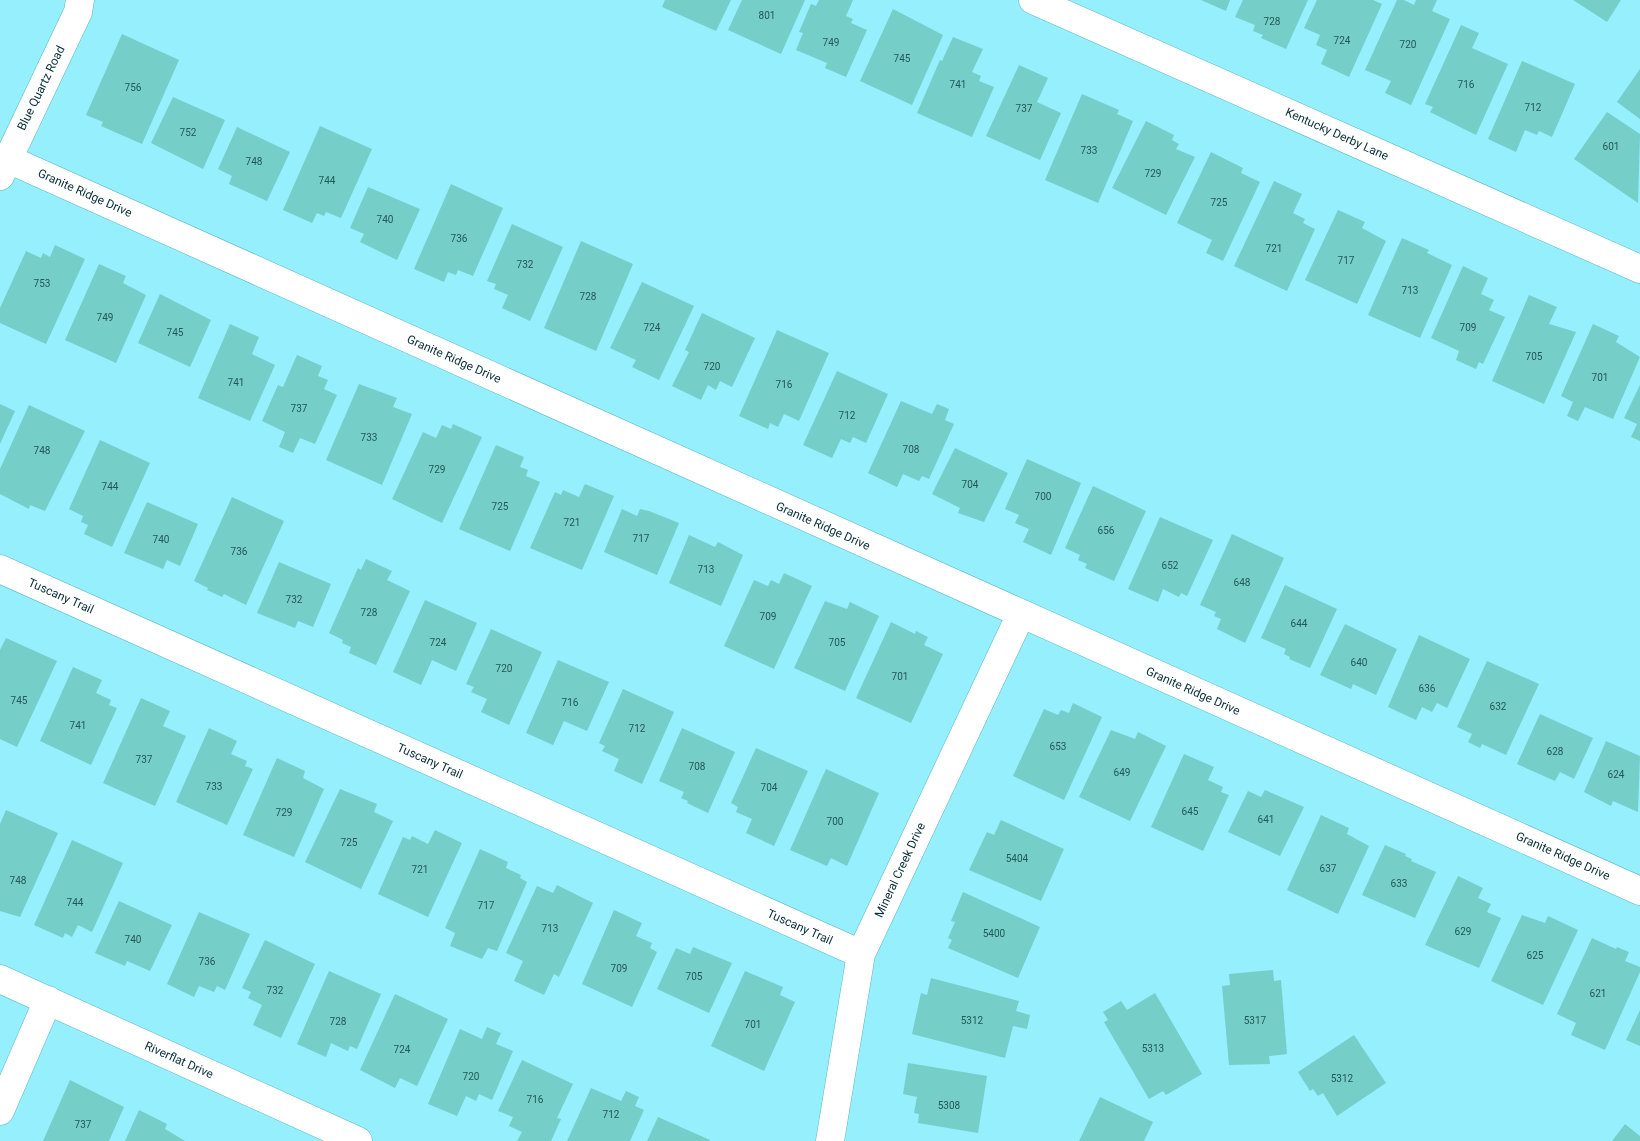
<svg xmlns="http://www.w3.org/2000/svg" width="1640" height="1141" viewBox="0 0 1640 1141" font-family="Roboto,sans-serif">
  <style>
    .building { fill: #75cec7 }
    .lines { fill: none; stroke-linecap: round; stroke-linejoin: round }
    .street-casing { stroke: #5db6c4; stroke-width: 29 }
    .street { stroke: #fff; stroke-width: 28 }
    .labels { text-anchor: middle; stroke-width: 5; stroke-linejoin: round; paint-order: stroke }
    .number-label { font-size: 10px; fill: #23585a }
    .street-label { font-size: 12px; fill: #083036; stroke: #fff }
  </style>
  <rect width="100%" height="100%" fill="#96effd"/>
  <path class="building" d="M665,0H731L716,31L662,7Z
    M742,0H805L781,54L728,30Z
    M819,0H853L846,16L853,19L851,23L867,30L846,77L825,68L827,63L796,50L803,33L799,32L811,4L816,6Z
    M1201,0H1230L1226,11Z
    M1243,0H1308L1286,49L1261,38L1263,35L1253,31L1255,25L1235,17Z
    M1317,0H1373L1382,4L1349,77L1321,64L1327,50L1316,45L1320,35L1304,28Z
    M1397,0H1404L1414,5L1416,0H1437L1432,11L1450,19L1411,105L1385,93L1391,81L1365,70Z
    M1573,0H1621L1607,22Z
    M893,9L943,35L912,105L860,81Z
    M1461,25L1479,33L1472,48L1508,64L1476,135L1430,112L1433,107L1425,104Z
    M122,34L179,60L142,144L101,126L103,122L86,115Z
    M953,37L983,49L972,72L981,76L979,81L994,87L972,137L917,113L940,60L942,61Z
    M1522,61L1575,84L1552,137L1539,131L1537,135L1525,130L1516,152L1488,139Z
    M1019,65L1048,78L1037,102L1061,113L1040,160L986,136Z
    M1640,69V119L1617,102Z
    M1082,94L1119,110L1117,114L1133,121L1098,203L1045,180Z
    M173,97L225,120L203,169L151,143Z
    M1607,112L1640,134L1638,203L1574,159Z
    M1146,121L1174,135L1172,140L1179,144L1176,149L1195,157L1166,215L1112,188Z
    M320,126L372,149L341,218L326,212L324,216L317,213L312,223L283,210Z
    M237,127L290,152L267,201L229,184L232,176L218,169Z
    M1211,152L1243,168L1241,173L1260,182L1223,261L1206,253L1212,240L1177,223Z
    M1274,181L1302,194L1293,213L1305,219L1303,223L1315,229L1287,291L1234,266Z
    M451,184L503,208L473,276L458,270L456,275L448,272L444,282L414,269Z
    M368,187L420,209L397,260L360,242L364,234L350,228Z
    M1338,210L1365,222L1362,228L1386,241L1357,304L1305,280Z
    M512,224L563,247L530,321L502,308L508,295L494,289L496,284L487,281Z
    M1402,238L1429,250L1427,253L1452,265L1420,338L1368,315Z
    M581,241L633,264L596,351L544,328Z
    M55,245L85,259L46,344L0,323V308L26,251L41,258L43,253L50,257Z
    M99,264L126,276L123,283L146,295L116,363L65,340Z
    M1463,266L1488,278L1481,294L1494,300L1489,310L1505,317L1483,364L1479,362L1476,369L1456,360L1459,351L1431,338Z
    M642,282L694,306L659,380L632,367L636,360L610,348Z
    M160,294L211,320L190,367L138,343Z
    M1529,295L1557,307L1549,324L1576,332L1544,404L1492,381Z
    M702,313L755,338L732,387L720,381L716,390L708,385L701,400L672,386L689,352L685,350Z
    M230,324L259,337L252,354L275,365L250,421L198,398Z
    M1593,324L1619,336L1616,342L1640,357L1613,419L1585,407L1578,421L1567,416L1573,402L1561,396Z
    M777,330L829,353L799,421L784,414L778,427L770,423L768,429L739,416Z
    M297,355L322,366L318,376L328,380L324,389L337,395L315,444L300,438L293,453L279,447L285,432L262,421L278,385L283,387Z
    M837,371L888,394L866,443L853,437L850,443L841,439L832,458L803,445Z
    M359,384L397,398L393,407L412,414L382,485L326,460Z
    M1640,385V441L1631,437L1637,424L1624,418Z
    M901,401L932,414L937,404L949,409L945,420L954,424L929,479L922,476L919,481L903,474L897,487L868,473Z
    M0,404L15,411L0,444Z
    M29,405L85,431L45,511L30,505L29,509L0,494V469Z
    M453,424L482,437L442,523L392,499L423,432L436,438L442,425L451,429Z
    M100,440L150,463L112,547L84,534L88,525L81,522L83,516L69,509Z
    M496,445L524,457L520,467L528,470L526,476L540,482L510,551L459,529Z
    M955,448L1008,473L984,522L958,513L960,508L932,494Z
    M1027,459L1081,483L1051,555L1023,542L1029,529L1015,523L1019,515L1005,509Z
    M585,484L614,496L582,570L530,548L555,492L561,495L563,490L579,497Z
    M1093,486L1146,511L1114,581L1085,568L1087,564L1078,560L1080,555L1065,548Z
    M232,497L284,521L246,605L224,594L222,597L207,590L208,588L194,581Z
    M147,502L198,524L180,566L167,560L163,569L124,553Z
    M622,509L637,516L640,509L649,511L679,523L657,575L604,552Z
    M1160,517L1213,540L1187,596L1181,593L1179,597L1163,589L1158,602L1128,589Z
    M1232,534L1284,558L1245,643L1217,629L1221,619L1214,616L1216,612L1200,605Z
    M689,535L715,547L718,542L743,555L721,606L669,583Z
    M366,559L392,571L387,580L410,591L376,665L349,653L351,647L342,643L343,640L329,633L358,568L361,570Z
    M279,562L331,584L313,627L298,621L295,628L257,613Z
    M784,573L812,586L774,669L724,646L754,580L768,586L771,580L779,584Z
    M1285,585L1337,609L1310,668L1289,659L1290,657L1284,654L1286,649L1261,638Z
    M425,600L477,623L456,671L432,660L421,685L393,672Z
    M825,601L847,609L850,602L879,616L845,691L794,668Z
    M891,622L915,634L916,631L928,637L924,645L943,654L911,723L856,698Z
    M1345,624L1397,649L1376,695L1353,684L1351,689L1320,675Z
    M491,629L542,652L509,725L481,712L487,699L471,692L474,687L466,684Z
    M1419,635L1470,659L1447,708L1437,703L1432,712L1422,707L1416,720L1388,707Z
    M6,638L57,661L17,747L0,739V650Z
    M558,660L609,682L587,731L564,721L553,745L526,733Z
    M1487,661L1539,684L1506,755L1482,744L1480,748L1468,742L1472,734L1457,727Z
    M73,667L102,680L96,693L111,700L109,705L117,708L91,765L40,741Z
    M623,689L674,712L642,784L614,771L619,759L602,751L605,746L599,743Z
    M141,698L170,711L163,726L186,736L155,806L103,783Z
    M1073,703L1102,717L1064,800L1013,776L1044,709L1058,715L1061,710L1069,713Z
    M1540,714L1593,738L1574,779L1560,772L1555,781L1517,764Z
    M209,728L237,741L231,754L247,761L245,766L253,769L227,825L176,802Z
    M682,728L735,752L708,813L687,803L688,801L681,798L684,792L659,781Z
    M1111,730L1135,739L1138,732L1166,746L1130,821L1079,797Z
    M1606,741L1640,756L1638,812L1613,801L1611,806L1584,792Z
    M756,748L808,771L774,846L746,833L752,819L736,812L738,807L731,803Z
    M1184,754L1214,767L1208,780L1223,787L1221,792L1229,795L1203,851L1151,827Z
    M277,758L305,771L303,778L324,789L294,857L243,835Z
    M826,769L879,793L847,866L831,858L827,866L790,850Z
    M340,789L377,804L374,812L393,821L361,889L305,862Z
    M1265,790L1304,807L1280,856L1228,832L1248,791L1261,797Z
    M6,810L58,833L20,917L0,911V824Z
    M1321,815L1349,828L1347,834L1369,846L1338,914L1287,890Z
    M1001,820L1064,849L1041,901L969,870L987,832L994,835Z
    M435,830L462,843L428,917L378,894L403,837L410,840L412,836L428,844Z
    M72,840L123,863L92,932L78,925L72,937L65,933L63,938L34,925Z
    M1385,845L1406,854L1405,856L1412,859L1411,861L1436,872L1415,918L1362,895Z
    M480,849L508,862L506,868L521,875L520,878L527,882L497,951L488,948L482,959L450,946L455,933L445,928Z
    M1458,876L1483,888L1478,898L1491,904L1487,912L1501,918L1479,968L1425,945Z
    M557,885L593,903L559,977L554,974L544,995L514,981L523,961L506,953L537,886L553,893Z
    M963,892L1040,927L1018,978L948,948L952,940L948,938L955,922L951,921Z
    M119,901L172,925L150,971L127,961L125,966L95,953Z
    M614,910L642,923L636,936L652,943L650,948L657,952L632,1007L582,984Z
    M199,912L250,934L225,990L217,986L214,992L199,986L194,997L167,984Z
    M1522,915L1545,923L1548,916L1578,930L1543,1005L1491,981Z
    M1592,938L1616,949L1617,947L1629,952L1625,961L1640,967V972L1605,1050L1571,1035L1576,1023L1557,1014Z
    M265,940L315,964L281,1038L253,1025L262,1005L248,998L251,992L242,988Z
    M693,947L732,963L709,1013L657,989L676,948L690,954Z
    M1273,970L1274,981L1281,980L1287,1054L1269,1056L1270,1064L1229,1065L1222,986L1230,985L1229,974Z
    M329,971L381,994L357,1049L350,1046L348,1051L331,1043L326,1057L297,1044Z
    M745,971L783,987L780,995L795,1002L764,1071L711,1046Z
    M931,978L1019,1001L1016,1011L1030,1015L1027,1029L1013,1026L1005,1058L912,1034L921,993L927,995Z
    M1155,993L1202,1074L1166,1095L1163,1091L1149,1099L1104,1022L1108,1020L1103,1012L1121,1001L1127,1010Z
    M395,994L448,1019L417,1086L400,1078L395,1088L360,1070Z
    M1640,1010V1046L1626,1040Z
    M487,1027L501,1033L496,1044L513,1051L492,1100L479,1094L476,1101L466,1096L457,1116L428,1104L460,1029L482,1039Z
    M1354,1035L1386,1083L1337,1116L1323,1093L1318,1096L1313,1089L1310,1091L1298,1072Z
    M522,1060L573,1084L557,1118L561,1119L551,1141H517L522,1132L509,1126L513,1117L498,1111Z
    M908,1063L987,1076L978,1133L918,1123L919,1114L914,1113L917,1097L903,1094Z
    M70,1080L124,1107L109,1141H43Z
    M591,1088L621,1101L626,1091L639,1097L635,1106L644,1110L630,1141H567Z
    M1100,1097L1153,1122L1144,1141H1079Z
    M139,1110L167,1124L165,1129L185,1141H125Z
    M658,1117L710,1140L709,1141H647Z
    M1625,1124L1640,1136V1141H1612Z"/>
  <g class="lines">
    <defs>
      <path id="street" d="M1033,0L1640,269
        M8,159L1640,891
        M0,176L78,12L80,0
        M0,569L861,954
        M0,979L358,1141
        M0,1111L48,1000
        M830,1141L861,954L1021,614"/>
    </defs>
    <use href="#street" class="street-casing"/>
    <use href="#street" class="street"/>
  </g>
  <g class="labels">
    <g class="number-label">
      <text x="767" y="19">801</text>
      <text x="1272" y="25">728</text>
      <text x="1342" y="44">724</text>
      <text x="831" y="46">749</text>
      <text x="1408" y="48">720</text>
      <text x="902" y="62">745</text>
      <text x="958" y="88">741</text>
      <text x="1466" y="88">716</text>
      <text x="133" y="91">756</text>
      <text x="1533" y="111">712</text>
      <text x="1024" y="112">737</text>
      <text x="188" y="136">752</text>
      <text x="1611" y="150">601</text>
      <text x="1089" y="154">733</text>
      <text x="254" y="165">748</text>
      <text x="1153" y="177">729</text>
      <text x="327" y="184">744</text>
      <text x="1219" y="206">725</text>
      <text x="385" y="223">740</text>
      <text x="459" y="242">736</text>
      <text x="1274" y="252">721</text>
      <text x="1346" y="264">717</text>
      <text x="525" y="268">732</text>
      <text x="42" y="287">753</text>
      <text x="1410" y="294">713</text>
      <text x="588" y="300">728</text>
      <text x="105" y="321">749</text>
      <text x="652" y="331">724</text>
      <text x="1468" y="331">709</text>
      <text x="175" y="336">745</text>
      <text x="1534" y="360">705</text>
      <text x="712" y="370">720</text>
      <text x="1600" y="381">701</text>
      <text x="236" y="386">741</text>
      <text x="784" y="388">716</text>
      <text x="299" y="412">737</text>
      <text x="847" y="419">712</text>
      <text x="369" y="441">733</text>
      <text x="911" y="453">708</text>
      <text x="42" y="454">748</text>
      <text x="437" y="473">729</text>
      <text x="970" y="488">704</text>
      <text x="110" y="490">744</text>
      <text x="1043" y="500">700</text>
      <text x="500" y="510">725</text>
      <text x="572" y="526">721</text>
      <text x="1106" y="534">656</text>
      <text x="641" y="542">717</text>
      <text x="161" y="543">740</text>
      <text x="239" y="555">736</text>
      <text x="1170" y="569">652</text>
      <text x="706" y="573">713</text>
      <text x="1242" y="586">648</text>
      <text x="294" y="603">732</text>
      <text x="369" y="616">728</text>
      <text x="768" y="620">709</text>
      <text x="1299" y="627">644</text>
      <text x="438" y="646">724</text>
      <text x="837" y="646">705</text>
      <text x="1359" y="666">640</text>
      <text x="504" y="672">720</text>
      <text x="900" y="680">701</text>
      <text x="1427" y="692">636</text>
      <text x="19" y="704">745</text>
      <text x="570" y="706">716</text>
      <text x="1498" y="710">632</text>
      <text x="78" y="729">741</text>
      <text x="637" y="732">712</text>
      <text x="1058" y="750">653</text>
      <text x="1555" y="755">628</text>
      <text x="144" y="763">737</text>
      <text x="697" y="770">708</text>
      <text x="1122" y="776">649</text>
      <text x="1616" y="778">624</text>
      <text x="214" y="790">733</text>
      <text x="769" y="791">704</text>
      <text x="1190" y="815">645</text>
      <text x="284" y="816">729</text>
      <text x="1266" y="823">641</text>
      <text x="835" y="825">700</text>
      <text x="349" y="846">725</text>
      <text x="1017" y="862">5404</text>
      <text x="1328" y="872">637</text>
      <text x="420" y="873">721</text>
      <text x="18" y="884">748</text>
      <text x="1399" y="887">633</text>
      <text x="75" y="906">744</text>
      <text x="486" y="909">717</text>
      <text x="550" y="932">713</text>
      <text x="1463" y="935">629</text>
      <text x="994" y="937">5400</text>
      <text x="133" y="943">740</text>
      <text x="1535" y="959">625</text>
      <text x="207" y="965">736</text>
      <text x="619" y="972">709</text>
      <text x="694" y="980">705</text>
      <text x="275" y="994">732</text>
      <text x="1598" y="997">621</text>
      <text x="972" y="1024">5312</text>
      <text x="1255" y="1024">5317</text>
      <text x="338" y="1025">728</text>
      <text x="753" y="1028">701</text>
      <text x="1153" y="1052">5313</text>
      <text x="402" y="1053">724</text>
      <text x="471" y="1080">720</text>
      <text x="1342" y="1082">5312</text>
      <text x="535" y="1103">716</text>
      <text x="949" y="1109">5308</text>
      <text x="611" y="1118">712</text>
      <text x="83" y="1128">737</text>
    </g>
    <g class="street-label">
      <text transform="translate(41 88) rotate(-64)" y="4">Blue Quartz Road</text>
      <text transform="translate(1337 134) rotate(24)" y="4">Kentucky Derby Lane</text>
      <text transform="translate(85 193) rotate(24)" y="4">Granite Ridge Drive</text>
      <text transform="translate(454 359) rotate(24)" y="4">Granite Ridge Drive</text>
      <text transform="translate(823 526) rotate(24)" y="4">Granite Ridge Drive</text>
      <text transform="translate(61 596) rotate(24)" y="4">Tuscany Trail</text>
      <text transform="translate(1193 691) rotate(24)" y="4">Granite Ridge Drive</text>
      <text transform="translate(430 761) rotate(24)" y="4">Tuscany Trail</text>
      <text transform="translate(1563 856) rotate(24)" y="4">Granite Ridge Drive</text>
      <text transform="translate(900 870) rotate(-65)" y="4">Mineral Creek Drive</text>
      <text transform="translate(800 927) rotate(24)" y="4">Tuscany Trail</text>
      <text transform="translate(179 1060) rotate(24)" y="4">Riverflat Drive</text>
    </g>
  </g>
</svg>
